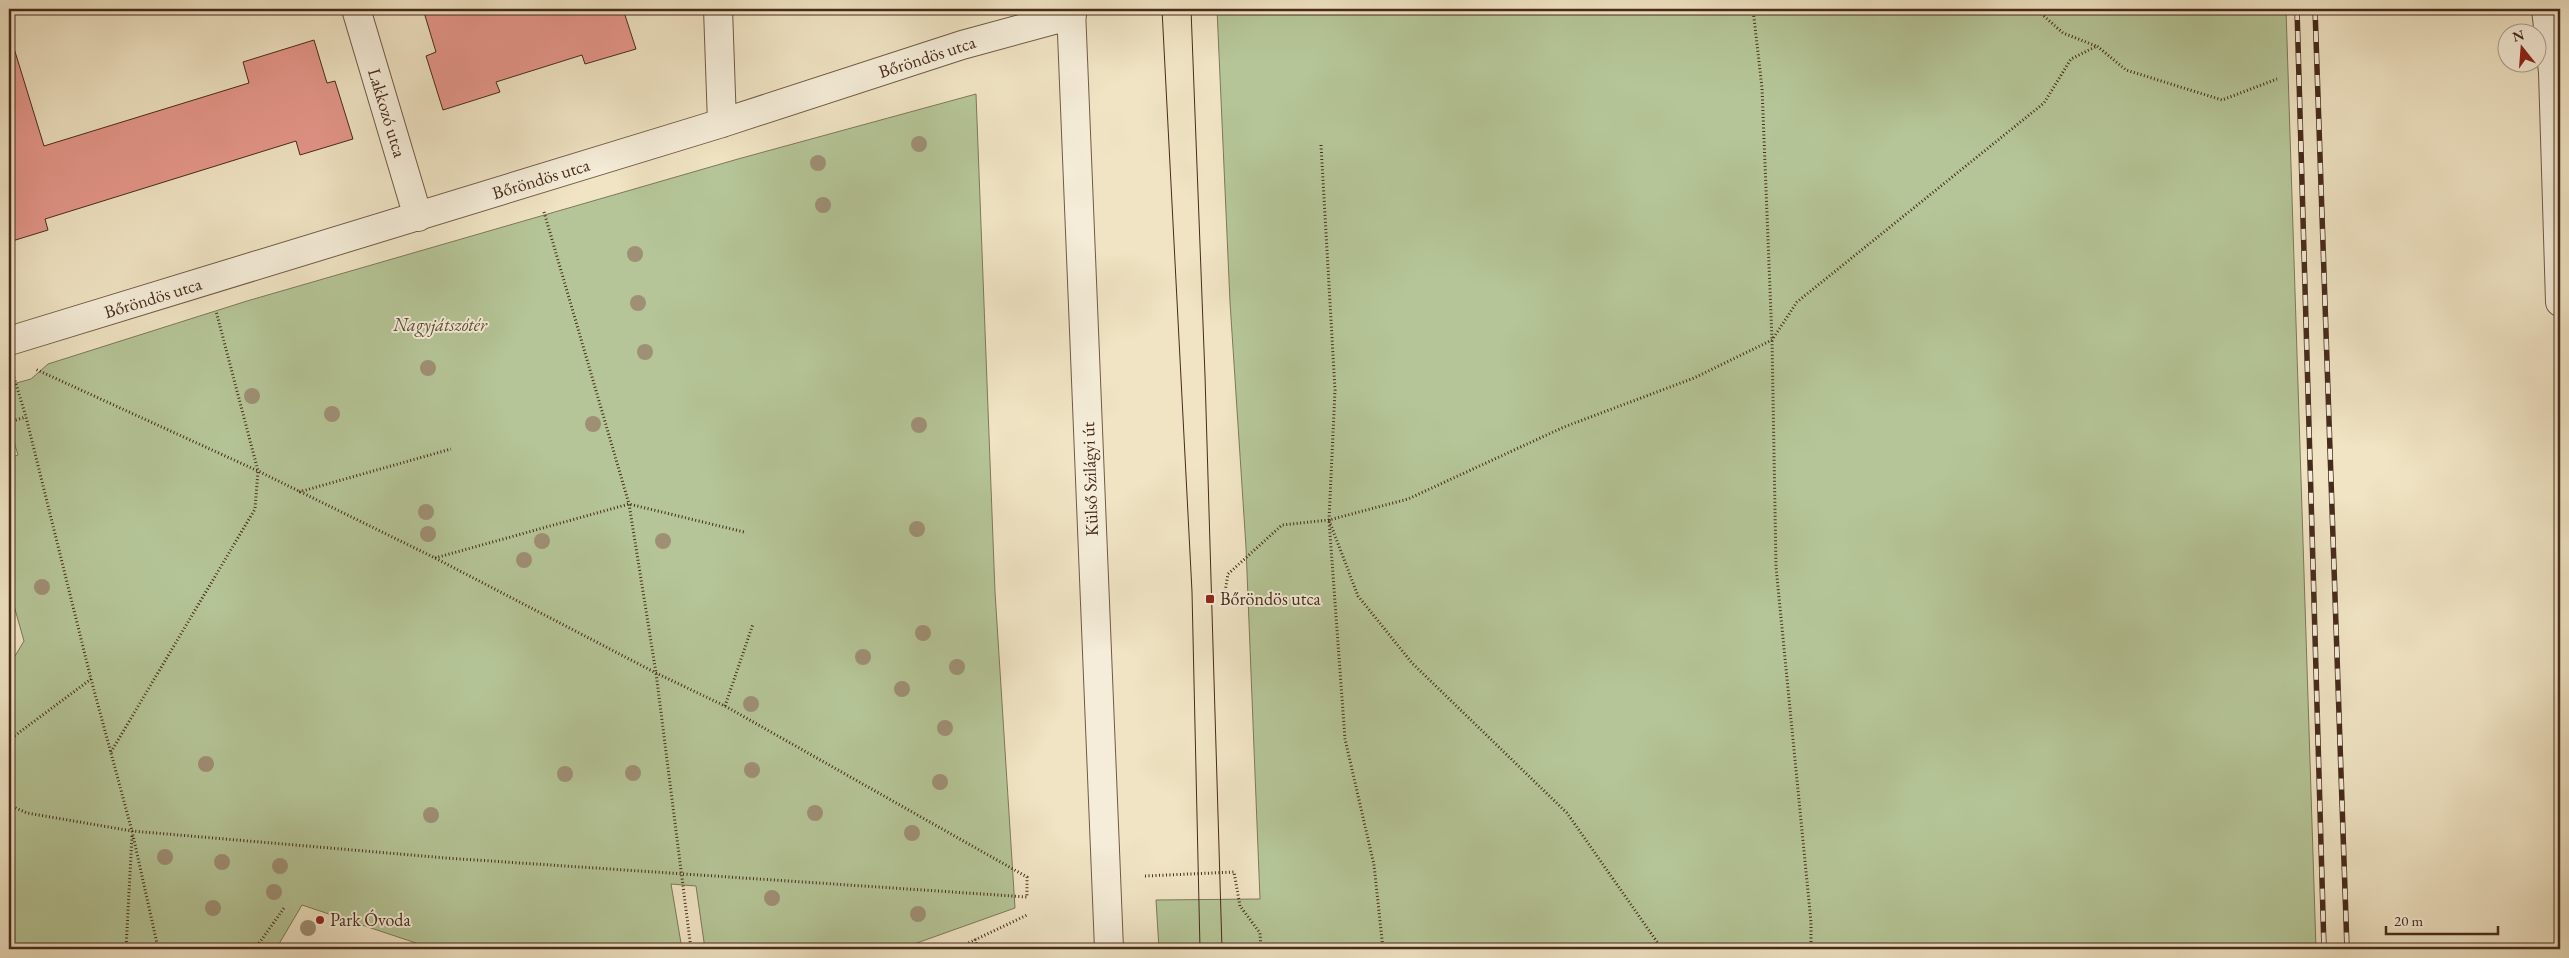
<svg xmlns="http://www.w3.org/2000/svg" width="2569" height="958" viewBox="0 0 2569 958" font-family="'EB Garamond',serif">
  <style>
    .green { fill: #b5c597; stroke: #7e7859 }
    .building { fill: #e5978b; stroke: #472b1b }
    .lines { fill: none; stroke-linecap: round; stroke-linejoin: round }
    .minor-casing { stroke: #715945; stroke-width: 30 }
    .path { stroke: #472b1b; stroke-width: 3; stroke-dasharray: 1 2.5; stroke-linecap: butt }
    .minor { stroke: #f5edd9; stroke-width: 28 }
    .tram { stroke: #472b1b; stroke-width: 1 }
    .rail-casing { stroke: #472b1b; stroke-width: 5.5 }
    .rail { stroke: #f5edd9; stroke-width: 4; stroke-dasharray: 11; stroke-linecap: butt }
    .tree { fill: #9f8f75 }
    .poi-dot { fill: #8f2418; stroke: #f5edd9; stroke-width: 2 }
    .labels { text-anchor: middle; stroke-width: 4; stroke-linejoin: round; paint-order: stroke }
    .street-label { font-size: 18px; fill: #472b1b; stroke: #f5edd9 }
    .park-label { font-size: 18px; font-style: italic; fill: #5d4a34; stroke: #f5edd9 }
    .poi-label { font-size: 18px; fill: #472b1b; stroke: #f5edd9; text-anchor: start }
  </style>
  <rect width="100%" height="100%" fill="#f0e4c4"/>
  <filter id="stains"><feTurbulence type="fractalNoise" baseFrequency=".004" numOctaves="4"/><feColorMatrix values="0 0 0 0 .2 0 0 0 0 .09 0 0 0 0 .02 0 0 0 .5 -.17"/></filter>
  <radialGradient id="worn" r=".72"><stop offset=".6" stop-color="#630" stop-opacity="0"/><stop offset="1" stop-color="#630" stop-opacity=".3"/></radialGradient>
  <path class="green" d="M1217,9H2286L2316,949H1159L1156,900L1260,899L1246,547L1230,302Z
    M976,94L995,592L1015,908L900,949H705L696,886L671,884L682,949H434L302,905L276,949H9V666L24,641L9,588V458L18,455L9,425V385L31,379L48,364L247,301L738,159Z"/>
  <path class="building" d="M423,9H623L636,49L585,64L582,55L496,82L500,92L443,110L426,56L436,52Z
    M9,32L44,146L249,83L243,62L314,40L327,83L335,81L353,139L300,155L296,141L45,219L48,230L9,242Z"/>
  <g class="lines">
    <defs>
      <path id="minor" d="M356,9L418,217
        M718,9L722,123
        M1071,9L1109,949
        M2546,9L2553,72L2560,302
        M9,341L722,123L962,45L1072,15"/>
    </defs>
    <use href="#minor" class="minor-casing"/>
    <path class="path" d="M1753,9L1762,88L1772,340L1776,567L1811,922V949
      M2036,9L2063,33L2096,46
      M1321,145L1335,390L1329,520
      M544,212L629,504L656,673L691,949
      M13,374L26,417L91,679L132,831L158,948
      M9,422L26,417
      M299,492L451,449
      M435,558L629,504L744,532
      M1224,598L1228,574L1282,525L1329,520L1408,499L1564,427L1694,378L1772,340L1797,302L2044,103L2071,59L2097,46L2126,70L2222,100L2277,79
      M725,706L753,624
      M9,740L91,679
      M111,752L255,509L258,471L216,311
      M9,805L27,813L132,831L446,858L1027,897V877L725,706L656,673L435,558L258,471L35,369
      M1145,876L1234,872L1240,906L1260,933L1261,949
      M975,939L978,949
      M126,949L132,836
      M255,949L284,908
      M956,949L1027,915
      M1383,949L1374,865L1345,739L1329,520L1358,596L1412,663L1567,813L1662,949"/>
    <use href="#minor" class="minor"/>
    <path class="tram" d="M1162,9L1192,592L1200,949
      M1191,9L1205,376L1222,949"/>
    <defs>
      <path id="rail" d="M2297,9L2324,949
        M2315,9L2347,949"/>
    </defs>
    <use href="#rail" class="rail-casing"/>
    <use href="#rail" class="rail"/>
  </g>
  <g class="tree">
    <circle cx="919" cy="144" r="8"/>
    <circle cx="818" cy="163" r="8"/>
    <circle cx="823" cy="205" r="8"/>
    <circle cx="635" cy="254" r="8"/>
    <circle cx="638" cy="303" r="8"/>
    <circle cx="645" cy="352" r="8"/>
    <circle cx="428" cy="368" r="8"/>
    <circle cx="252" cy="396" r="8"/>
    <circle cx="332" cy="414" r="8"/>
    <circle cx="593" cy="424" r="8"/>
    <circle cx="919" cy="425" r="8"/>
    <circle cx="426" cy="512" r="8"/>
    <circle cx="917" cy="529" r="8"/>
    <circle cx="428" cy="534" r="8"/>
    <circle cx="542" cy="541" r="8"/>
    <circle cx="663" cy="541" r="8"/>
    <circle cx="524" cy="560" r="8"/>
    <circle cx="42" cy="587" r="8"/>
    <circle cx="923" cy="633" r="8"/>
    <circle cx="863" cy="657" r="8"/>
    <circle cx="957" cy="667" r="8"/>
    <circle cx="902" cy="689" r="8"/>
    <circle cx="751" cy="704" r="8"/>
    <circle cx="945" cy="728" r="8"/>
    <circle cx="206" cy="764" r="8"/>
    <circle cx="752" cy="770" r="8"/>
    <circle cx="633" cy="773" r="8"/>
    <circle cx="565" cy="774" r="8"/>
    <circle cx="940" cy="782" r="8"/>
    <circle cx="815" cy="813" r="8"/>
    <circle cx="431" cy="815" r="8"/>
    <circle cx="912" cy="833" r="8"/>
    <circle cx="165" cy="857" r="8"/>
    <circle cx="222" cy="862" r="8"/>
    <circle cx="280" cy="866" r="8"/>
    <circle cx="274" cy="892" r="8"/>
    <circle cx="772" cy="898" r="8"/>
    <circle cx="213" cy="908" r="8"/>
    <circle cx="918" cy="914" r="8"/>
    <circle cx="308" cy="928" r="8"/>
  </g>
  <g class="poi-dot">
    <rect x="1205" y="594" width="10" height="10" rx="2.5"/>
    <circle cx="320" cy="920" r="5"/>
  </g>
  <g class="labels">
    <g class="street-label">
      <text transform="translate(927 57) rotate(-18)" y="6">Bőröndös utca</text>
      <text transform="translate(387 113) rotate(73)" y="6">Lakkozó utca</text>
      <text transform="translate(541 179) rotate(-17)" y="6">Bőröndös utca</text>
      <text transform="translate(153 298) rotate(-17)" y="6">Bőröndös utca</text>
      <text transform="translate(1090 479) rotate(-92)" y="6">Külső Szilágyi út</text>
    </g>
    <g class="park-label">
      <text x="440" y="331">Nagyjátszótér</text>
    </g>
    <g class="poi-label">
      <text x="1220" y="605">Bőröndös utca</text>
      <text x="330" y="926">Park Óvoda</text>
    </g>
  </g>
  <rect width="2569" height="958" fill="none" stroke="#f0e4c4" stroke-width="30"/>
  <rect x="10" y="10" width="2549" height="938" fill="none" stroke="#472b1b" stroke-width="2.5"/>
  <rect x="15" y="15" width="2539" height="928" fill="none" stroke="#472b1b"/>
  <g transform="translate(2522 48) rotate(343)"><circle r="24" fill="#f5edd9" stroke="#af9f8d"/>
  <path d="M0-4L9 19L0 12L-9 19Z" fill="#8f2418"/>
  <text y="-8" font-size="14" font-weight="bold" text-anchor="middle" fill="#472b1b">N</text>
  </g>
  <path d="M2386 926v8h112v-8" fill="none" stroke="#472b1b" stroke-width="2.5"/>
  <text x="2394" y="926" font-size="15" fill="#472b1b" stroke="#f5edd9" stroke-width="4" paint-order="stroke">20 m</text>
  <rect width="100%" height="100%" filter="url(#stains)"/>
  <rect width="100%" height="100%" fill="url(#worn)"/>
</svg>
